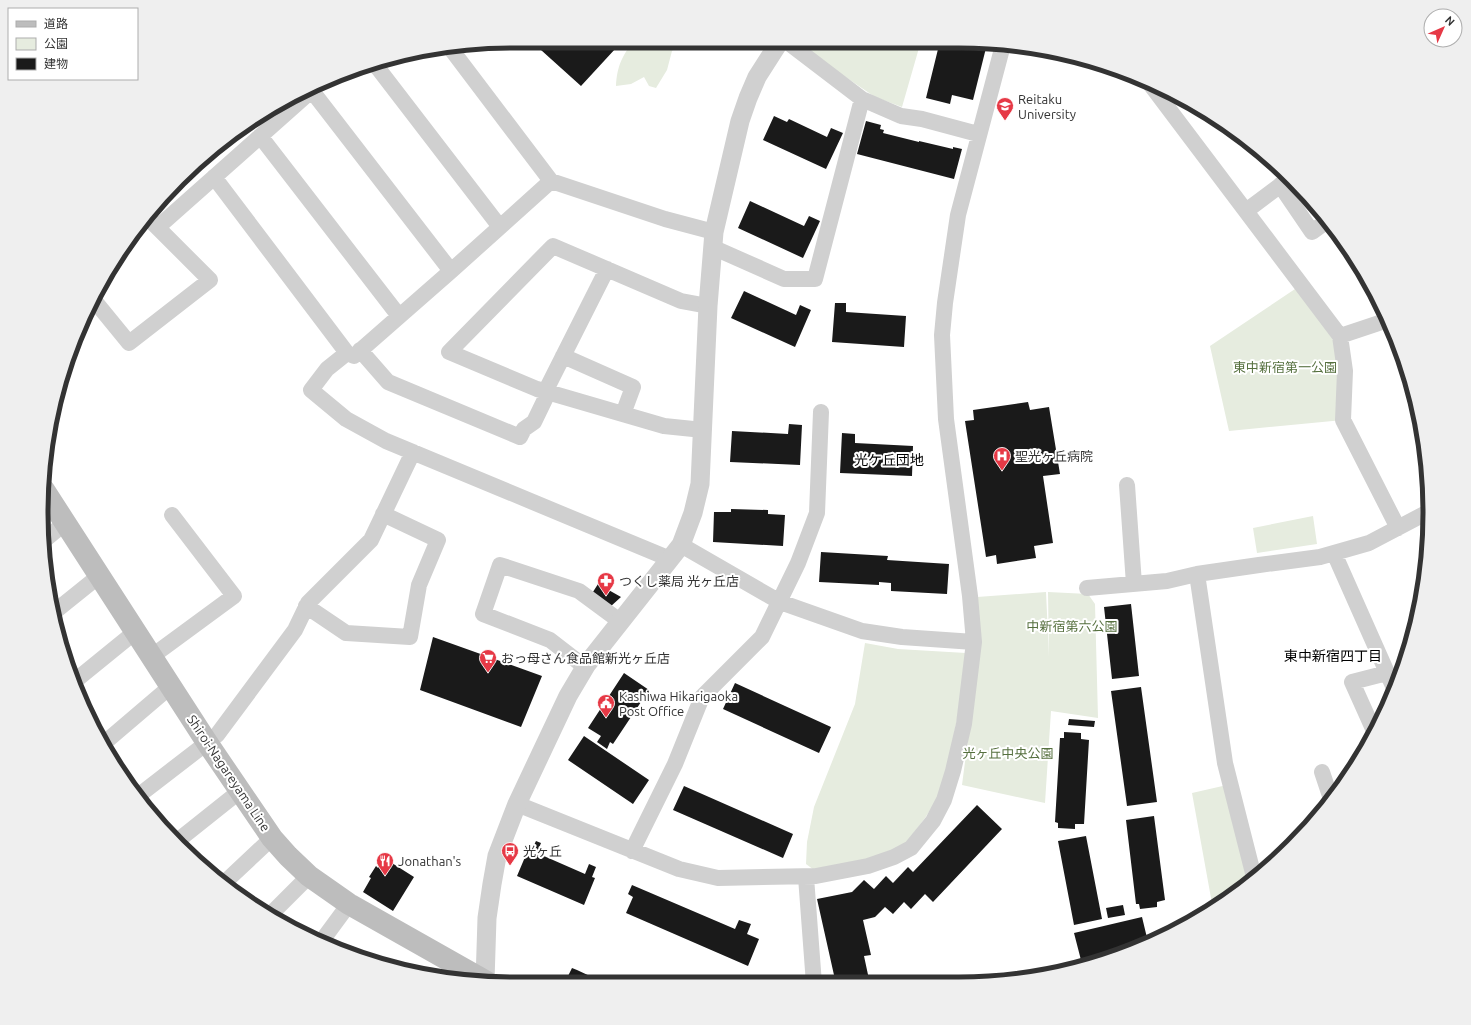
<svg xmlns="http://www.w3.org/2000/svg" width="1471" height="1025" viewBox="0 0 1471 1025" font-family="Ubuntu,'Noto Sans JP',sans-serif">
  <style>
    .green { fill: #e6ecdf }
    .building { fill: #1a1a1a }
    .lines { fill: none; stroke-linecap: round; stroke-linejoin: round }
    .minor { stroke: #d0d0d0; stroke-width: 16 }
    .tertiary { stroke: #d0d0d0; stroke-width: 19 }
    .secondary { stroke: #bdbdbd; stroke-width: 22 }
    .labels { text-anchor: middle; stroke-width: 4; stroke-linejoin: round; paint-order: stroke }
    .poi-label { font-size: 13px; fill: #333; stroke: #fff; text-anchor: start }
    .park-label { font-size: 13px; fill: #56703f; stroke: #fff }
    .street-label { font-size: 13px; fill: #333; stroke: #fff }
    .neighbourhood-label { font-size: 14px; fill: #000; stroke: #fff }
    .rim { fill: none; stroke: #333; stroke-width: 5 }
  </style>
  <rect width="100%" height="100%" fill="#fff"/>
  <path class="green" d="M633,41H680L672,51L667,70L656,88L649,86L644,77L631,84L616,86C617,66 622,57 633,41Z
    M799,41H921L902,107L875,97L797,44Z
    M1301,285L1340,336L1343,420L1229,431L1210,346Z
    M1313,516L1317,544L1257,553L1253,528Z
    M1046,592L1049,657L1048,592L1088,594L1095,604L1098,718L1051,711L1045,803L962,785L972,708L977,597Z
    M865,643L898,649L966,653L960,705L945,777L938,798L925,818L906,843L890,851L867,860L814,870L806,864L807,842L814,807L855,704Z
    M1227,785L1250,880L1221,904L1213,909L1192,793Z"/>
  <path class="building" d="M531,41H568L578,50L587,41H608L616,48L581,86Z
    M940,41H959L987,44L973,100L952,95L950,104L926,98Z
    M774,116L787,122L789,119L827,137L831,128L843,133L826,169L763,140Z
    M866,121L881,125L880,129L884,130L883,133L919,142V141L953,149V147L962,149L954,179L857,154Z
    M750,201L804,226L809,216L820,221L803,258L738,228Z
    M744,291L796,315L800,305L811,310L795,347L731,318Z
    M835,303H846V312L906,316L904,347L832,342Z
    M1028,402L1030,410L1049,407L1060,474L1043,476L1053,543L1034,546L1036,558L997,564L996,555L986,557L965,421L974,420L973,410Z
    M789,424L802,425L800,465L730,462L732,431L788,434Z
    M842,433L855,434V443L913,446L912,476L840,473Z
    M731,509L768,510V514L785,515L783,546L713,542L714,512H731Z
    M821,552L888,556L887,560L949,564L947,594L891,591V583L879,582V585L819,582Z
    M598,584L621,597L610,607L591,595Z
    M1131,604L1139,676L1112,679L1104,607Z
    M433,637L542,676L521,727L420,690Z
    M624,673L649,690L613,744L610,742L607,749L597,742L601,736L588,728Z
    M735,683L831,727L819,753L723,709Z
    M1141,687L1157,802L1127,806L1111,691Z
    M1069,719L1095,721L1094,727L1068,725Z
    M1064,732L1081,733V739L1089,740L1084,824H1075V829L1058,828V823L1055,822L1060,738H1064Z
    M584,736L649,780L633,804L568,760Z
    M684,786L793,834L783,858L673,810Z
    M977,805L1002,829L933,902L925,894L911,909L904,902L893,914L885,907L875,917L863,920L871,955L864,956L870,984H836L817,899L852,892L864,880L874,889L886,876L893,883L908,867L913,872Z
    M1154,816L1165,900L1157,902V907L1140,909L1139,904H1136L1126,820Z
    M1086,836L1102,919L1074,925L1058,841Z
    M536,841L541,843L537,853L585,874L589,864L596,867L592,877L595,878L584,905L517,876L528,850L531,851Z
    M384,858L414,877L393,911L363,892L371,878L369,877L376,866L378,868Z
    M632,885L735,929L739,920L751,924L747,934L759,939L748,966L626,913L633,897L628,894Z
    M1123,905L1125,915L1108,918L1106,908Z
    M1142,917L1148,942L1082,964L1074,933Z
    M572,968L577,970L607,984H571L572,983L566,980Z"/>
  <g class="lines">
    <path class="minor" d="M786,41L862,99L901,116L922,119L978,134
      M451,49L551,181L665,219L714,232
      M374,63L500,227
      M1150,84L1340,336L1345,371L1343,420L1398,528
      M312,91L451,271
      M260,136L399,316
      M214,177L347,353L354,356L451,271L551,181
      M1280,185L1312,232L1327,221
      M1246,211L1290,178
      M158,227L319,84
      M712,247L784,279H815L862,99
      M93,299L129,343L210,280L147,217
      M1340,336L1388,320
      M360,350L388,382L520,437L524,429L534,422L548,393
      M347,353L327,369L311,390L346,419L386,441L670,559
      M563,356L633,387L623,414
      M545,392L607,269
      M703,430L664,426L537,389L449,352L553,246L681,301L708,306
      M1127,485L1134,584
      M42,542L65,523
      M681,545L780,602L862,631L902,637L974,642
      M1334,553L1393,686L1397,684
      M1087,588L1167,581L1197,574
      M306,606L346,633L410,637L419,585L438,540L383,514
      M53,613L99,576
      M151,657L234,596L172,515
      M585,667L550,640L483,614L500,565L579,591L621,622
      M76,680L135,632
      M1374,731L1352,682L1387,673
      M103,744L171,686
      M1322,772L1331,799
      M138,796L217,735L295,630L308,603L371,540L413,452
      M517,804L679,869L718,878L816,876L868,866L894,857L911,848L933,821L944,800L953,771L964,724L974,642L970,596L946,419L942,335L945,303L958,215L1003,45
      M176,842L240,791
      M632,851L675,764L702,697L762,637L798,563L817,513L821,412
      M806,877L814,984
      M1254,877L1225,763L1197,574L1259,565L1320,557L1369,543L1430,511
      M224,883L272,838
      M270,915L309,876
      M321,942L349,904"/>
    <path class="tertiary" d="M485,981L487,918L492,884L497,856L517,804L568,696L587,664L681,545L693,513L700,484L708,306L714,232L740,121L748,98L757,77L780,41"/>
    <path class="secondary" d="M44,490L208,744L272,838L288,856L309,876L349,904L487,982"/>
  </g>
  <defs>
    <symbol id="university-pin" viewBox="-11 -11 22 30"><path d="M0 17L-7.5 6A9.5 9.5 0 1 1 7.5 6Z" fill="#e63946" stroke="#fff"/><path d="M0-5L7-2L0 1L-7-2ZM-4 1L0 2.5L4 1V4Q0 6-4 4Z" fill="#fff"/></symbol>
    <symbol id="hospital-pin" viewBox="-11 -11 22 30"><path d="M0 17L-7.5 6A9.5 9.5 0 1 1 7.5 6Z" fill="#e63946" stroke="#fff"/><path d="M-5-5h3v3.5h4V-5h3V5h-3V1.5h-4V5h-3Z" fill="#fff"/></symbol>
    <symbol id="pharmacy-pin" viewBox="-11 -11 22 30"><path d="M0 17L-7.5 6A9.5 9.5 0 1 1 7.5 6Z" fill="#e63946" stroke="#fff"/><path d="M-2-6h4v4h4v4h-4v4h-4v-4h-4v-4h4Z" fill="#fff"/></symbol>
    <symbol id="supermarket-pin" viewBox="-11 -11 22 30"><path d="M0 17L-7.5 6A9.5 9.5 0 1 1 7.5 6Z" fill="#e63946" stroke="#fff"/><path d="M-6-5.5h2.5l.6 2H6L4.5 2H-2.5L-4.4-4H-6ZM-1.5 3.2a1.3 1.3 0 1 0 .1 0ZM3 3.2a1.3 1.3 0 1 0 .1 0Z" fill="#fff"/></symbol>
    <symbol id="civic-pin" viewBox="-11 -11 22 30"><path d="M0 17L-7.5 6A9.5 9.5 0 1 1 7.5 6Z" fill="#e63946" stroke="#fff"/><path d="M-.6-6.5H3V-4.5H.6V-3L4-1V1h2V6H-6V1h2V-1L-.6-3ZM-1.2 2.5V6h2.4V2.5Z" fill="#fff"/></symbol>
    <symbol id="bus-pin" viewBox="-11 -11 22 30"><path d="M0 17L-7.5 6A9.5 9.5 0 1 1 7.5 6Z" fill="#e63946" stroke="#fff"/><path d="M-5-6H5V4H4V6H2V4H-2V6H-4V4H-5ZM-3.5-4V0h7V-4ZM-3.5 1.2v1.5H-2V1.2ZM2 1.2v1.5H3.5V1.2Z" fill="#fff"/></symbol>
    <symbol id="restaurant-pin" viewBox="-11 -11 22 30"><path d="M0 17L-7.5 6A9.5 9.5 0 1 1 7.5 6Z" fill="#e63946" stroke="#fff"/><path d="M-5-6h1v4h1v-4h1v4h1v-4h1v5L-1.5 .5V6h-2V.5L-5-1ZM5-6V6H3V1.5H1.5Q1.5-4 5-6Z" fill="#fff"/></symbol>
  </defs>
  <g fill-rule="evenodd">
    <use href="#university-pin" x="995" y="96" width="20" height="27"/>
    <use href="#hospital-pin" x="992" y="446" width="20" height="27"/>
    <use href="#pharmacy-pin" x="596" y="571" width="20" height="27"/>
    <use href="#supermarket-pin" x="478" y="648" width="20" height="27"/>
    <use href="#civic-pin" x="596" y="693" width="20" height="27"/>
    <use href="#bus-pin" x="500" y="841" width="20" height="27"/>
    <use href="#restaurant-pin" x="375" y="851" width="20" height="27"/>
  </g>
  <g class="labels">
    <g class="poi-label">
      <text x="1018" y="104">Reitaku<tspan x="1018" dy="15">University</tspan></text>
      <text x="1015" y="461">聖光ヶ丘病院</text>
      <text x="619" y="586">つくし薬局 光ヶ丘店</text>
      <text x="501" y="663">おっ母さん食品館新光ヶ丘店</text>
      <text x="619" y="701">Kashiwa Hikarigaoka<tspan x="619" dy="15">Post Office</tspan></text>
      <text x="523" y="856">光ヶ丘</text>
      <text x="398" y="866">Jonathan's</text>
    </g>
    <g class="park-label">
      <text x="1285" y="372">東中新宿第一公園</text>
      <text x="1072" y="631">中新宿第六公園</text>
      <text x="1008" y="758">光ヶ丘中央公園</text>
    </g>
    <g class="street-label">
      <text transform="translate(229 773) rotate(56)" y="5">Shiroi-Nagareyama Line</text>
    </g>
    <g class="neighbourhood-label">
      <text x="889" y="465">光ケ丘団地</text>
      <text x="1333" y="661">東中新宿四丁目</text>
    </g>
  </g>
  <path d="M0 0H1471V1025H0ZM512 48H959A464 464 0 0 1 1423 512V513A464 464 0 0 1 959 977H512A464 464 0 0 1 48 513V512A464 464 0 0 1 512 48Z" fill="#efefef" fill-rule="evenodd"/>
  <path class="rim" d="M512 48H959A464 464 0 0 1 1423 512V513A464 464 0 0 1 959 977H512A464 464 0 0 1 48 513V512A464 464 0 0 1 512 48Z"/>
  <rect x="8" y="8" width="130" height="72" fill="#ffffff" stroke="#adadad"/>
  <rect x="16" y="21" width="20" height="6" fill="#bdbdbd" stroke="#adadad"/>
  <text x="44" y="28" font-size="12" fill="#333333">道路</text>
  <rect x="16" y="38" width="20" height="12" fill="#e6ecdf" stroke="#adadad"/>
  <text x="44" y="48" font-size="12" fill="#333333">公園</text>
  <rect x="16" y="58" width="20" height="12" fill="#1a1a1a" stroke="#adadad"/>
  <text x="44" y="68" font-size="12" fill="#333333">建物</text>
  <g transform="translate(1443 28) rotate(45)"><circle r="19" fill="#ffffff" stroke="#adadad"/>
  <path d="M0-3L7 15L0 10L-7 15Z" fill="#e63946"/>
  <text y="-6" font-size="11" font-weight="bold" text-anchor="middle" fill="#333333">N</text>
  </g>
</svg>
